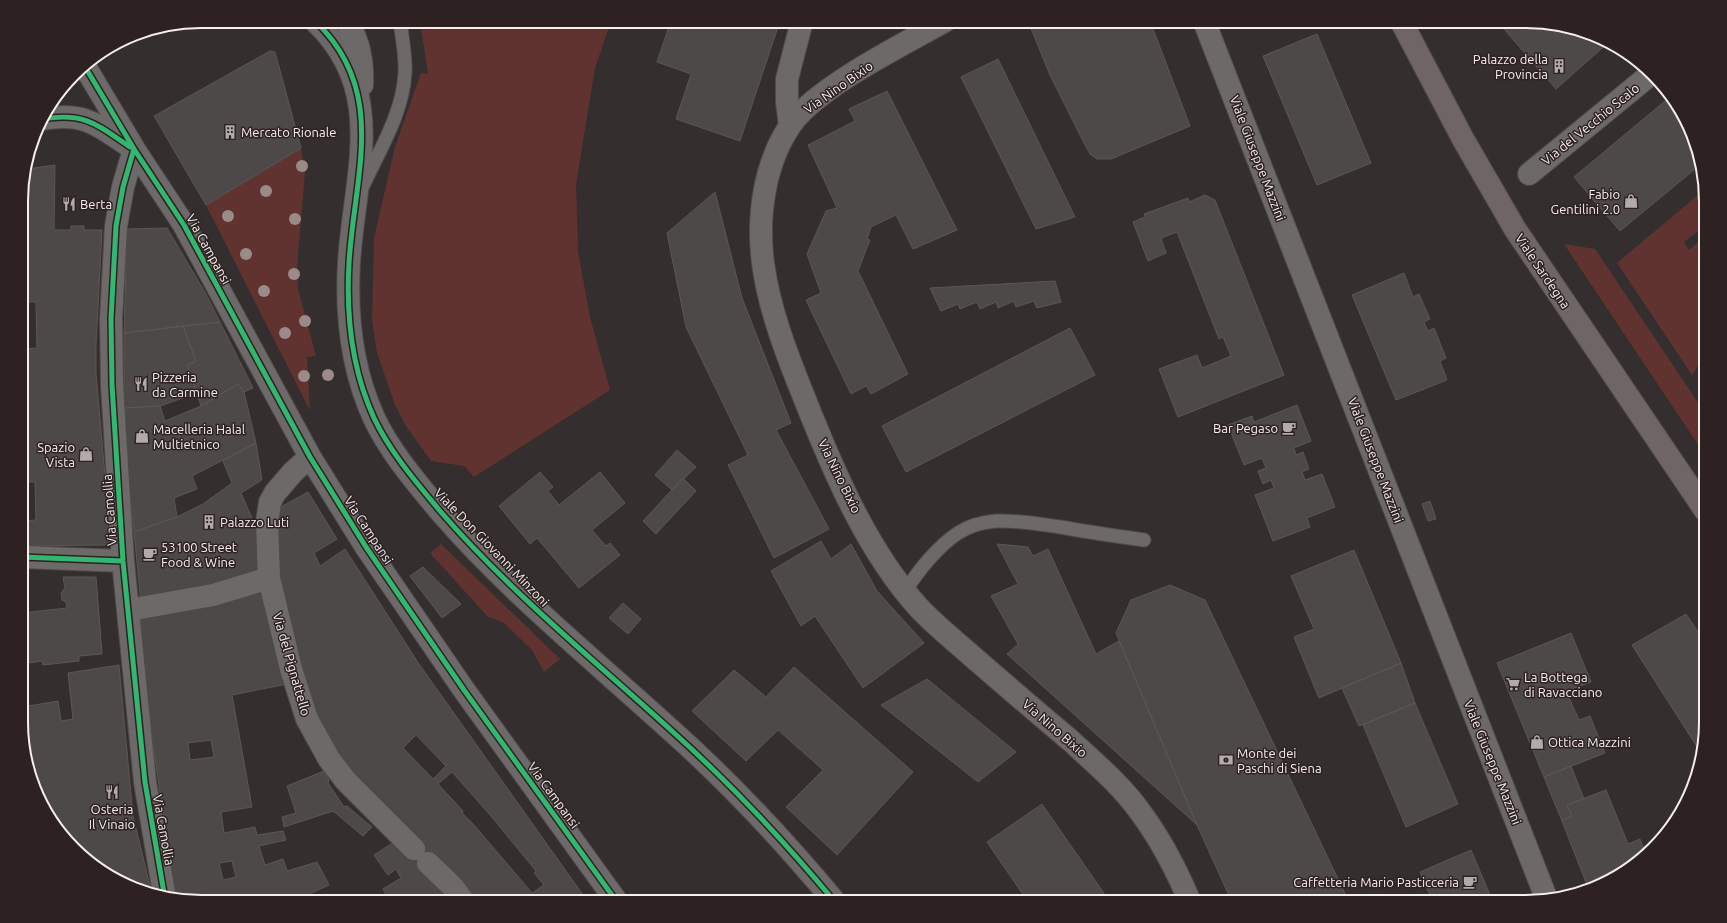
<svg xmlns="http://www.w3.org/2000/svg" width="1727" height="923" viewBox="0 0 1727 923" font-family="Ubuntu,sans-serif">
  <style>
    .green { fill: #603331 }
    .building { fill: #4d4948; stroke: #5c5757; fill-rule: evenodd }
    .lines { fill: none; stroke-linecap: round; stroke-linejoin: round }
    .lane-casing { stroke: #504a4a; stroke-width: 15 }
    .street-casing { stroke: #504a4a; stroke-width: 24 }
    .secondary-casing { stroke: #504a4a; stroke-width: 24 }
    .primary-casing { stroke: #504a4a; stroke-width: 24 }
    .lane { stroke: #6e6969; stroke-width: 13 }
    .street { stroke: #6e6969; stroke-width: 22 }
    .secondary { stroke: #6e6969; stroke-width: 22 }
    .primary { stroke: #6e6564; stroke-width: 22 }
    .cycleway-casing { stroke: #2d2221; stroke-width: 8 }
    .cycleway { stroke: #33b770; stroke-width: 5 }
    .tree { fill: #9a8a88 }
    .labels { text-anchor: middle; stroke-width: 3; stroke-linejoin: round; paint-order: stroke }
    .poi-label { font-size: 13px; fill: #f7efee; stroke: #2d2221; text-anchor: start }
    .street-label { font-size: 13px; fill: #f7efee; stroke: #2d2221 }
    .rim { fill: none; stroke: #f7efee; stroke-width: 2 }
  </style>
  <rect width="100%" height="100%" fill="#342e2e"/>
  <path class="green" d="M420,21H611L595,68L576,184L578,251L590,317L610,390L474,477L464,466L431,461L406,426L395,405L377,353L372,321L374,238L395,147L421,73L428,74Z
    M301,148L305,173L297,267L298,289L316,356L307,357L310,411L206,205Z
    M1698,195L1705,204V226L1684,242L1689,250L1705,236V355L1692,375L1617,263Z
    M1564,244L1595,249L1705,413V455Z
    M1705,370V395L1697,382Z
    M441,544L560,659L544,672L532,650L503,622L488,617L430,553Z"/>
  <path class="building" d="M671,21H780L740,141L676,119L691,74L657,62Z
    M1028,21H1137L1138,24L1150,21L1190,126L1111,159H1097L1090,154L1085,145L1050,75Z
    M1497,21H1526L1606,40L1609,42L1556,89Z
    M1317,34L1371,163L1317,185L1263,56Z
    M270,51L275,52L301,148L206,205L154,116Z
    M998,59L1075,217L1036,229L961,77Z
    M887,91L957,230L913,249L896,215L871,227L867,239L870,240L858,271L908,374L871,394L866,386L851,394L806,300L821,293L807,254L826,211L837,208L808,145L855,121L849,109Z
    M1671,96L1675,101L1700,165L1620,231L1574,177Z
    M55,165L54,230H71V226H84V230H102L96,345V373L111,545L22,546V521L36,520L35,482H24L22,457V349L37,348L36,302H22V274H24L22,261L21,189L27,169Z
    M715,192L742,298L791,423L776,430L829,529L774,558L728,465L748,455L686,327L667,233Z
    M1205,195L1215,200L1284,375L1178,417L1159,369L1197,355L1202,368L1231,356L1223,337L1219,339L1177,232L1161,238L1166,253L1148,261L1133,222L1145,217L1144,214L1188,198L1189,202Z
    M167,228L206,294L220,322L124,333L127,229Z
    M1404,273L1413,297L1419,294L1430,319L1424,322L1428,331L1434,328L1446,358L1440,361L1447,380L1396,400L1352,295Z
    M1055,281L1061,302L1037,308L1034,301L1016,307L1014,301L998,308L996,302L980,309L977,302L960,309L958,304L941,311L930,288Z
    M220,322L253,388L244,392L238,384L201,406L187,365L196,361L183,326Z
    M183,326L196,361L187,365L197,393L160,406L124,408V333Z
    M1070,328L1095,375L906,472L882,426Z
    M238,384L244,392L256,443L192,476L197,489L174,498L177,517L134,532L127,474L124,408L160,406L165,421L201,406Z
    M1297,405L1311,441L1294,448L1296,455L1303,452L1309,469L1302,472L1305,480L1322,474L1335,507L1307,518L1310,527L1273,541L1255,495L1274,488L1271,480L1263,484L1258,471L1266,468L1262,458L1244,465L1228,425L1252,416L1254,422Z
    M256,443L262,480L241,493L256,527L262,568L204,591L141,603L134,532L177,517L203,504L232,483L223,461Z
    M677,450L696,467L672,490L655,475Z
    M540,472L553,487L548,491L559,505L600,472L625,503L592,530L606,546L610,543L620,555L579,588L537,538L530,544L499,506Z
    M683,478L696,491L656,534L643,521Z
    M308,492L337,539L314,553L320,566L345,549L419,664L588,902H475L422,868L450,902H390L383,889L401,878L396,869L388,875L374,855L394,842L316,721L278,581L277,509ZM416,735L446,766L433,779L403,748ZM452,772L491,816L536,871L534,873L544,885L532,893L475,826L462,813L463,811L438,784Z
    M1430,501L1436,519L1428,521L1422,504Z
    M821,541L831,559L851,544L877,591L924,643L863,688L815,616L801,626L771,571Z
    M997,544L1028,547L1033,556L1048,549L1096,654L1119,641L1197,825L1007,654L1018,644L991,596L1018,584Z
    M1354,550L1401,663L1319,698L1294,637L1314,629L1291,576Z
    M423,567L461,604L442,618L410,576Z
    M63,577H96L102,654L79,656V661L43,665L42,661L22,664V613L67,608L66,602L62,600L61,593L65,588Z
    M1170,585L1205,600L1349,902H1232L1197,825L1116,633L1131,600Z
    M265,589L287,684L232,695L252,807L221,812L224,833L255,827L257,835L283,831L286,840L259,846L265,865L283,859L287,871L317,862L329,885L305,896L285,902H201L177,896L171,868L153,744L141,639V615ZM211,740L214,757L190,760L188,743ZM232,861L236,877L223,880L219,863Z
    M623,603L641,619L628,634L609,618Z
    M1686,614L1706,643V722L1699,750L1632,645Z
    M1571,633L1591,682L1566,691L1579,720L1590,716L1605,753L1544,777L1497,663Z
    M1401,663L1415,703L1359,726L1342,688Z
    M119,665L133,816L151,890L121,883L83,857L52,822L23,745V728L27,727L23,707L58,701L61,721L73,719L68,673Z
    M794,667L913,772L837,855L786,807L823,770L778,730L746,761L692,711L734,670L766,697Z
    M927,679L1016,752L978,782L881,705Z
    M1415,703L1458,804L1406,827L1363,725Z
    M1571,766L1584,799L1567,805L1572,816L1562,821L1544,777Z
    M324,771L329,780L328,783L344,807L347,806L372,827L363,836L333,811L284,827L282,817L296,813L287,786Z
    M1606,790L1628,844L1640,839L1646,854L1626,872L1589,890L1562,821L1572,816L1567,805Z
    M1042,804L1110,902H1028L987,842Z
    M1471,850L1493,902H1433L1420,872Z"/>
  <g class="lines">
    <defs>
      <path id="lane" d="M363,186C379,151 403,113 405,73C406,56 402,38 400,21
        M905,591C920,569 936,548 958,533C969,526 983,522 996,521C1017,520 1039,524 1060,527C1088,532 1116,536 1144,540"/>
      <path id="street" d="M945,21C904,44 819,86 792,123C764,162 757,217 763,263C769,309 787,355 804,397C832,468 867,551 919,608C936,626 955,641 973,657C1005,685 1038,713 1071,741C1096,764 1122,786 1141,813C1161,840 1177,871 1190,902
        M84,65L134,149L184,225L310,457L366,547L464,690L617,902
        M42,119C84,112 95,123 129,146
        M790,126L787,102V79L802,21
        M134,149L123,187L116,226L111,319L112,385L123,561L145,782L164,893
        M1529,174L1651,74
        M310,457L293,472L275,493L270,502L267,522L269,578L291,669L307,719L329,759L346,781L414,849
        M22,557L123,561
        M129,610L213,595L269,578
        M428,863L453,887L464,902"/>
      <path id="secondary" d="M315,21C389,91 354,176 349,263C346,315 352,370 374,418C390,452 416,482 440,511C510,592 594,660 673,732C731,784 785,842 835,902
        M346,21C359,39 363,63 362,85
        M1204,21L1547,900"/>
      <path id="primary" d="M1401,21L1463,139L1515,229L1705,510"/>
    </defs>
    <use href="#lane" class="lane-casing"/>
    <use href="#street" class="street-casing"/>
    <use href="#secondary" class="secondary-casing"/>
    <use href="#primary" class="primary-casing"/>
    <use href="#lane" class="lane"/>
    <use href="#street" class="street"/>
    <use href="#secondary" class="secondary"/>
    <use href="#primary" class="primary"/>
    <defs>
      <path id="cycleway" d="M315,21C389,91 354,176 349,263C346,315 352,370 374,418C390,452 416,482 440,511C510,592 594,660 673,732C731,784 785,842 835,902
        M84,65L134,149L184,225L310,457L366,547L464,690L617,902
        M42,119C85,112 96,124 130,147
        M134,149L123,187L116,226L111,319L112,385L123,561L145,782L164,893
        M22,557L123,561"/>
    </defs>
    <use href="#cycleway" class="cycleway-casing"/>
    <use href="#cycleway" class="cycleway"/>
  </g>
  <g class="tree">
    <circle cx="302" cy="166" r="6"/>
    <circle cx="266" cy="191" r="6"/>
    <circle cx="228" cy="216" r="6"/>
    <circle cx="295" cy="219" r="6"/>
    <circle cx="246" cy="254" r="6"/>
    <circle cx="294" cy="274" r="6"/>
    <circle cx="264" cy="291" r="6"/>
    <circle cx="305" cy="321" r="6"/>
    <circle cx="285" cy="333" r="6"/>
    <circle cx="328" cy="375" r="6"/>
    <circle cx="304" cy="376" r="6"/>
  </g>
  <defs>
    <symbol id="building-bare" viewBox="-9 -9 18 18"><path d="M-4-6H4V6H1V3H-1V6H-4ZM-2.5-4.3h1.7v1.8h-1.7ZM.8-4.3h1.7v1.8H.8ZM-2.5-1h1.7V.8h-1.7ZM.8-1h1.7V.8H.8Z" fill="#b3abab" stroke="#2d2221" stroke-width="2.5" paint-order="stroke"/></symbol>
    <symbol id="shop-bare" viewBox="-9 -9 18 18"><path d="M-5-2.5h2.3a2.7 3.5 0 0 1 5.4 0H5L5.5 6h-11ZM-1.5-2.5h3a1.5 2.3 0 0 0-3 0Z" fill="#b3abab" stroke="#2d2221" stroke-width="2.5" paint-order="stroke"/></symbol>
    <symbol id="restaurant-bare" viewBox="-9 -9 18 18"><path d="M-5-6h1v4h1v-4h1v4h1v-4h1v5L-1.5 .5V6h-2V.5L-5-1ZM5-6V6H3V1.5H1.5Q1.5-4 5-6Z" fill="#b3abab" stroke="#2d2221" stroke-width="2.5" paint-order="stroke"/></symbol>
    <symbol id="cafe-bare" viewBox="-9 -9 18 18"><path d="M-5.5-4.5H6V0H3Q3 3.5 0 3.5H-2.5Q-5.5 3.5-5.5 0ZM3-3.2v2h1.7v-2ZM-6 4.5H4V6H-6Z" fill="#b3abab" stroke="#2d2221" stroke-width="2.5" paint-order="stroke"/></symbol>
    <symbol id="supermarket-bare" viewBox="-9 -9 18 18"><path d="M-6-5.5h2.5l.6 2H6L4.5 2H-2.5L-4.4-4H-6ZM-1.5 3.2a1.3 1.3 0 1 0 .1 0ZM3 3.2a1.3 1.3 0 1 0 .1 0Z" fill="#b3abab" stroke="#2d2221" stroke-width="2.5" paint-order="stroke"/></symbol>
    <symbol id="bank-bare" viewBox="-9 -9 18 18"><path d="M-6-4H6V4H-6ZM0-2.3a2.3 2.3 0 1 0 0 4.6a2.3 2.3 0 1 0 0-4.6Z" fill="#b3abab" stroke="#2d2221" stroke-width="2.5" paint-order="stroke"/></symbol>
  </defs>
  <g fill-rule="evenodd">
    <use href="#building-bare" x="1549" y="56" width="20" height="20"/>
    <use href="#building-bare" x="220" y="122" width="20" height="20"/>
    <use href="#shop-bare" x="1621" y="191" width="20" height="20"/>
    <use href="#restaurant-bare" x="59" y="194" width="20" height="20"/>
    <use href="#restaurant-bare" x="131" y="374" width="20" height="20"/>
    <use href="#cafe-bare" x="1279" y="418" width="20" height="20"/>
    <use href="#shop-bare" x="132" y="426" width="20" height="20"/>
    <use href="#shop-bare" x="76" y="444" width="20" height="20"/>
    <use href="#building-bare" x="199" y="512" width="20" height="20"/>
    <use href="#cafe-bare" x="140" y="544" width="20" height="20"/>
    <use href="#supermarket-bare" x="1503" y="674" width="20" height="20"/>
    <use href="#shop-bare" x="1527" y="732" width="20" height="20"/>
    <use href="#bank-bare" x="1216" y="750" width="20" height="20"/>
    <use href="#restaurant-bare" x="102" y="782" width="20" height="20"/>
    <use href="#cafe-bare" x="1460" y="872" width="20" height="20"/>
  </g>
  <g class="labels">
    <g class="poi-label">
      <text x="1548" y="64" text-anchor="end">Palazzo della<tspan x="1548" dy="15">Provincia</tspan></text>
      <text x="241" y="137">Mercato Rionale</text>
      <text x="1620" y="199" text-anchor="end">Fabio<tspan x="1620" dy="15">Gentilini 2.0</tspan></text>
      <text x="80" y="209">Berta</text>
      <text x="152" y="382">Pizzeria<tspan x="152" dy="15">da Carmine</tspan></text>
      <text x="1278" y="433" text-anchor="end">Bar Pegaso</text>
      <text x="153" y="434">Macelleria Halal<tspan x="153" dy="15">Multietnico</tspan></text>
      <text x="75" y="452" text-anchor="end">Spazio<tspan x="75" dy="15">Vista</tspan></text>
      <text x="220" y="527">Palazzo Luti</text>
      <text x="161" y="552">53100 Street<tspan x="161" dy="15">Food &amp; Wine</tspan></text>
      <text x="1524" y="682">La Bottega<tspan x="1524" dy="15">di Ravacciano</tspan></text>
      <text x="1548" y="747">Ottica Mazzini</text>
      <text x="1237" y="758">Monte dei<tspan x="1237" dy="15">Paschi di Siena</tspan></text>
      <text x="112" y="814" text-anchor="middle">Osteria<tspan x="112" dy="15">Il Vinaio</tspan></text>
      <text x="1459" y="887" text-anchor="end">Caffetteria Mario Pasticceria</text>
    </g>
    <g class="street-label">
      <text transform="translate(838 87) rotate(-35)" y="5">Via Nino Bixio</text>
      <text transform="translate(1590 124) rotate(-39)" y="5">Via del Vecchio Scalo</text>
      <text transform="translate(1258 158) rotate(69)" y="5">Viale Giuseppe Mazzini</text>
      <text transform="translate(209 249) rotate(61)" y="5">Via Campansi</text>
      <text transform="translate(1543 271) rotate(56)" y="5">Viale Sardegna</text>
      <text transform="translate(1376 460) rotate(69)" y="5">Viale Giuseppe Mazzini</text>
      <text transform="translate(840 476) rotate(64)" y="5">Via Nino Bixio</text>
      <text transform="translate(109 510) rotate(-94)" y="5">Via Camollia</text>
      <text transform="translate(369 530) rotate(57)" y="5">Via Campansi</text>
      <text transform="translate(492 547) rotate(46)" y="5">Viale Don Giovanni Minzoni</text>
      <text transform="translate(292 664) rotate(74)" y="5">Via del Pignattello</text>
      <text transform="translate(1055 728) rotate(41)" y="5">Via Nino Bixio</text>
      <text transform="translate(1493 762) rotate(68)" y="5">Viale Giuseppe Mazzini</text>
      <text transform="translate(554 795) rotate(54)" y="5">Via Campansi</text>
      <text transform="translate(164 830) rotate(80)" y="5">Via Camollia</text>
    </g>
  </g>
  <path d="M0 0H1727V923H0ZM201 28H1526A173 173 0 0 1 1699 201V722A173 173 0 0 1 1526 895H201A173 173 0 0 1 28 722V201A173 173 0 0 1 201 28Z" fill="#2d2221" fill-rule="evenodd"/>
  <path class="rim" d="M201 28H1526A173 173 0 0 1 1699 201V722A173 173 0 0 1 1526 895H201A173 173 0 0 1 28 722V201A173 173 0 0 1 201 28Z"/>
</svg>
